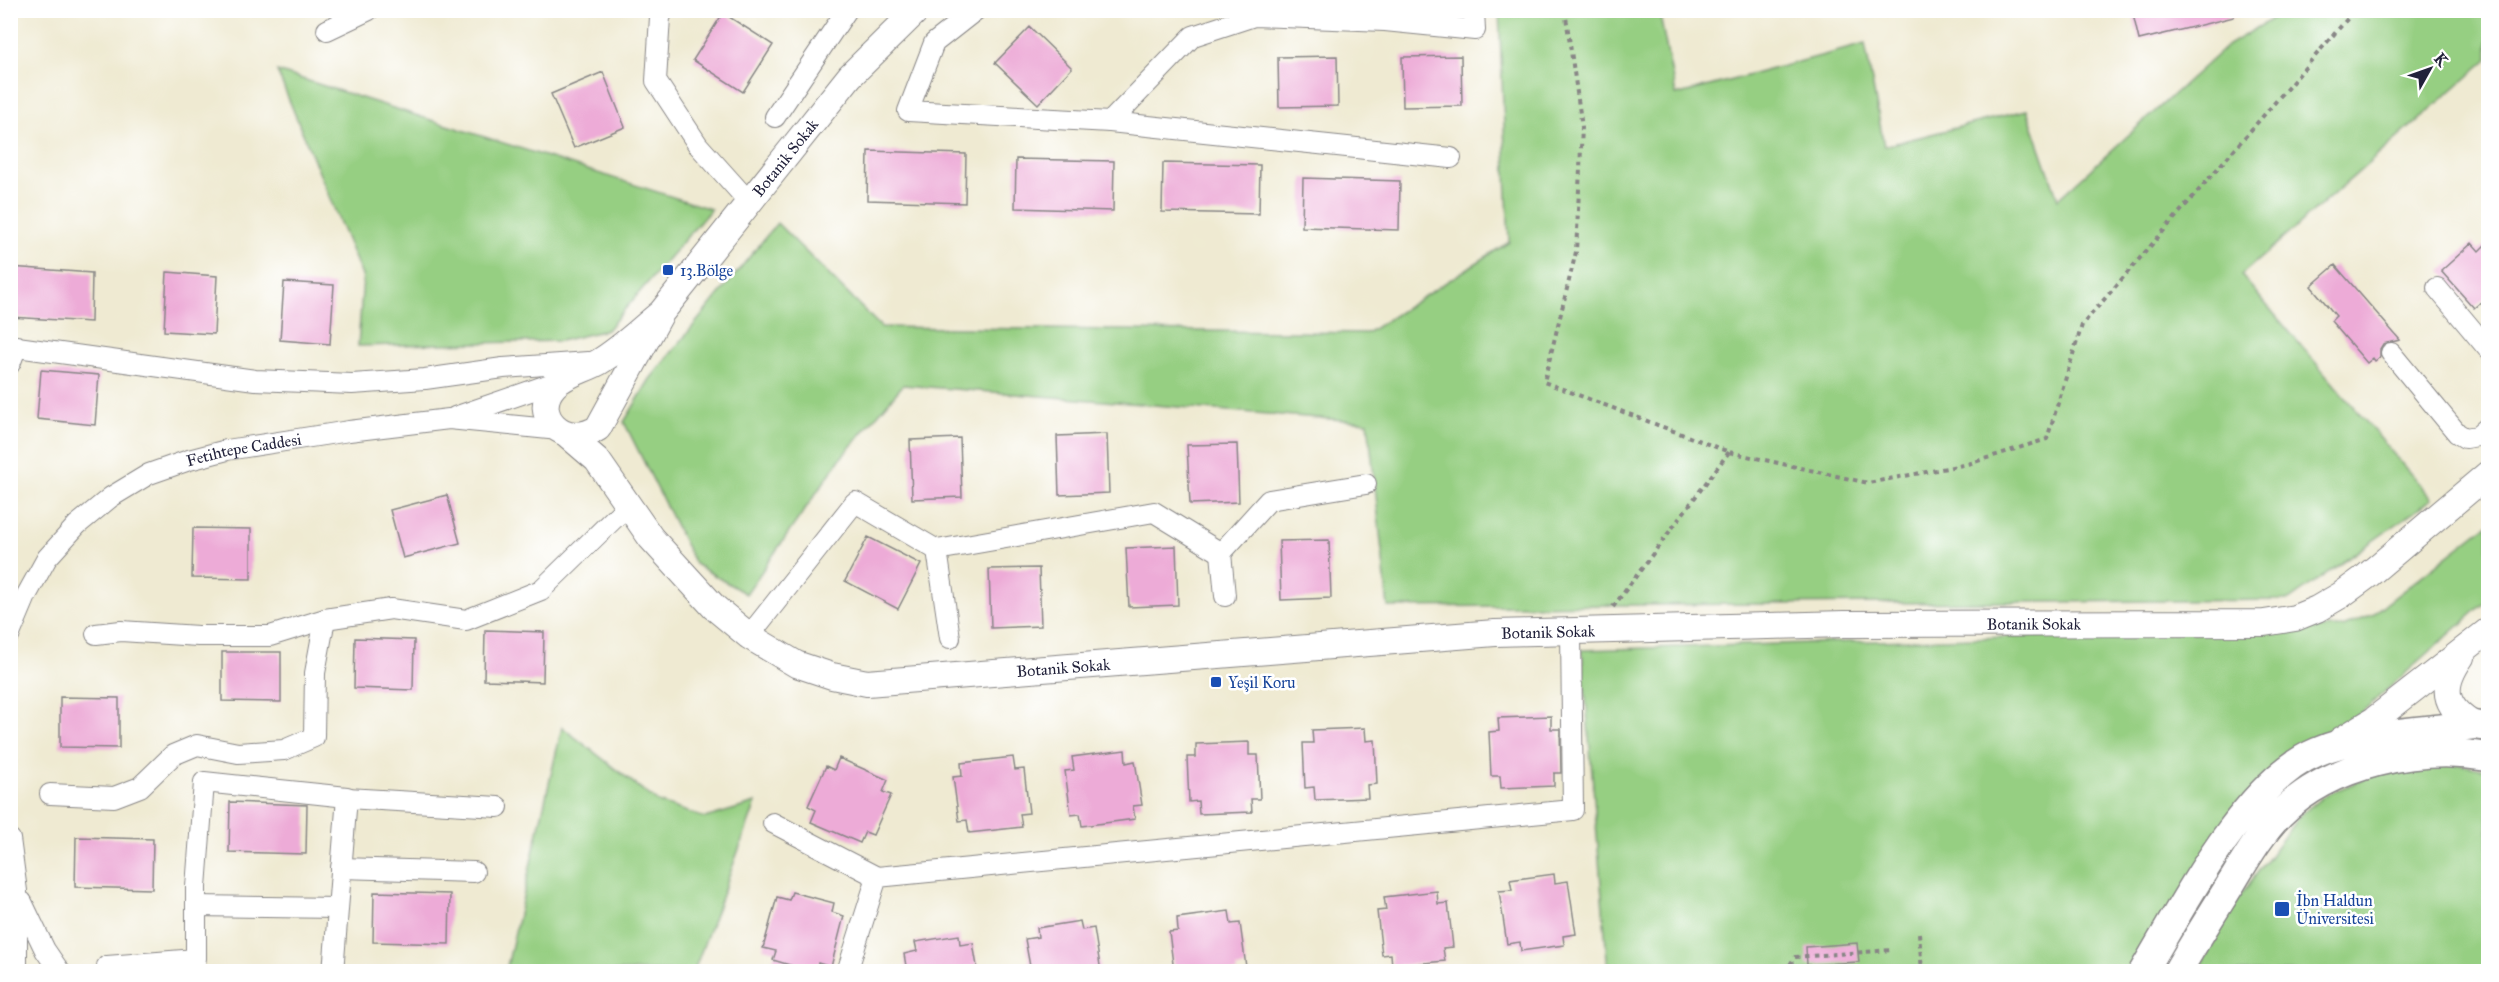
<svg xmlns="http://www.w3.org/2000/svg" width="2499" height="982" viewBox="0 0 2499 982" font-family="'IM FELL Great Primer',serif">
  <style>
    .green { fill: #96cf82; stroke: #5c785e; stroke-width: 1.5 }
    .building { fill: #edabd7 }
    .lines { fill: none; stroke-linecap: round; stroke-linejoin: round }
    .minor-casing { stroke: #888686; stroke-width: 22 }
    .major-casing { stroke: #888686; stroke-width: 28 }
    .highway-casing { stroke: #888686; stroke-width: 31 }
    .path { stroke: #888686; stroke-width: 4; stroke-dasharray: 4.5 4.5; stroke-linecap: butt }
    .minor { stroke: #fff; stroke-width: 20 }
    .major { stroke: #fff; stroke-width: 26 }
    .highway { stroke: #fff; stroke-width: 28 }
    .transit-dot { fill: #1a4fb4; stroke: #fff; stroke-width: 2 }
    .labels { text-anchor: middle; stroke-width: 5; stroke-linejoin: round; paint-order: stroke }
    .street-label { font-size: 16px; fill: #22223b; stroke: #fff }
    .transit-label { font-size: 16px; fill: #164399; stroke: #fff; text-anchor: start }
  </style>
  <rect width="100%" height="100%" fill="#fff"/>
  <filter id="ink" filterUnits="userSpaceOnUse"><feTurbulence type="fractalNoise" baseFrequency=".0167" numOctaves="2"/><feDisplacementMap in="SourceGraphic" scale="12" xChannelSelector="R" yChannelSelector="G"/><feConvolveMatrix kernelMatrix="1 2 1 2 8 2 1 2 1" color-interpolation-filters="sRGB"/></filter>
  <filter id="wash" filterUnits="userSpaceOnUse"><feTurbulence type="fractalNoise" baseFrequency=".008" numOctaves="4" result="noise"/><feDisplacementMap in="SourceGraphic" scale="24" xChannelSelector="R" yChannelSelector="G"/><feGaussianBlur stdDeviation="1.35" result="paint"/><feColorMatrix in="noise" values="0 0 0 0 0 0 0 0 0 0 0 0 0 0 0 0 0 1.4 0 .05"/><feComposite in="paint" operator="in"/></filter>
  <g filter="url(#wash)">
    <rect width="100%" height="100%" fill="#efead2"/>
    <path class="green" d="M1499,11H1659L1676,95L1865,44L1884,146L2027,110L2058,199L2228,45L2285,11H2488V59L2241,275L2432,499L2289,600L1388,607L1368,422L903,385L840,459L746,594L695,564L624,422L650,379L777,223L881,327L1367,333L1509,242Z
      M277,71L711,209L607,330L560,341L358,346L363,278Z
      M2488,524V600L2355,718L2273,779L2138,971H1608L1582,650L2343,627L2373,614Z
      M562,727L658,802L705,818L756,803L694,971H506Z
      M2436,760L2488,770V971L2197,972L2238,899L2299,816L2325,795L2374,775Z"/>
    <g id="blocks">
      <path class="building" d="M2132,10H2234V17L2139,40Z
        M723,13L773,45L743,92L693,60Z
        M1030,27L1072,68L1038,104L995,63Z
        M1337,56L1338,106L1279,107L1278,57Z
        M1461,56L1462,106L1403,107L1402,57Z
        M603,72L625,127L574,148L551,94Z
        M868,151L966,154L965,203L867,200Z
        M1016,159L1114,161L1113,211L1015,208Z
        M1163,163L1260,165L1259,214L1162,212Z
        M1303,178L1400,181L1399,230L1302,227Z
        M2488,242V296L2474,308L2441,271L2472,243L2479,251Z
        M2335,265L2400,340L2383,344L2380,349V357L2375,361L2373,358L2367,363L2331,321L2336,316L2311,286Z
        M10,267L92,273L91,322L10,317Z
        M167,272L217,276L214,334L164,331Z
        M284,282L334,285L330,344L280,340Z
        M41,370L99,375L95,425L37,419Z
        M1107,434L1109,493L1059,495L1057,436Z
        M960,438L962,497L912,499L910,440Z
        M1237,444L1239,502L1190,504L1187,445Z
        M447,495L460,543L403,558L390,510Z
        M193,528L251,529V579L192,578Z
        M868,537L921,564L898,609L845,581Z
        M1329,540L1331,598L1281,600L1279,541Z
        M1176,546L1178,605L1129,607L1126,548Z
        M1039,568L1041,626L991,628L989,569Z
        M485,630L544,632L543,682L484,680Z
        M355,638L414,640L413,690L354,688Z
        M222,652H281V702L222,701Z
        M60,697L119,698V748L60,747Z
        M1551,716V729H1560L1561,773H1554V786L1501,788L1500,776H1491L1489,732L1499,731L1498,718Z
        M1365,728L1366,741L1375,740L1377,784L1367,785L1368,798L1315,800L1314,787L1305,788L1303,743H1313L1312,730Z
        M1249,742V755H1258L1260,799H1251L1252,812L1199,814L1198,801L1189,802L1187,757H1196V744Z
        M1125,750L1126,763L1135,761L1142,805L1133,806L1135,819L1082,826L1080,814L1071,815L1065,771L1074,770L1072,757Z
        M1013,757L1015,770L1024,769L1029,813L1020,814L1022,827L969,833L967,820L959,821L953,777L962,776L961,763Z
        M839,758L888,780L883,792L891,795L873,835L865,832L860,843L811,822L816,810L808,806L826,766L834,770Z
        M230,802L307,805L306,854L229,852Z
        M76,837L153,839L152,889L75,887Z
        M1554,874L1555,883L1568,881L1576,934L1563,936L1564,945L1521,951L1520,942L1507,944L1499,891L1512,890L1510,880Z
        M1437,891L1438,904L1448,903L1453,947L1443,948L1445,961L1392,966L1391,954L1382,955L1377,911L1386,910L1384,897Z
        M374,892L450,894L449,944L373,942Z
        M792,892L834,903L832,912L844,916L831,967L818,963L816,972H813L773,960L776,951L763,948L777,897L789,900Z
        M1229,911L1231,924L1240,923L1246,967L1236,968L1237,972H1174L1169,932L1178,931L1177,918Z
        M1080,921L1082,930L1094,928L1101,972H1031L1025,939L1038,937L1037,928Z
        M959,935L960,945L973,943L978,972H907L904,954L917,951L915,942Z
        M1857,943L1859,962L1807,965L1806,947Z"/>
    </g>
  </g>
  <g filter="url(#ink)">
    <use href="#blocks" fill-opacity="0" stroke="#888686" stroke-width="1.5"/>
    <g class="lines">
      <defs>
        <g id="minor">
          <path d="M664,10L660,17L656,81L698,145L749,202"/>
          <path d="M976,10L934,43L908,111L1110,122L1193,36L1254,16L1385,21L1475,30L1474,10"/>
          <path d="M327,30L369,10"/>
          <path d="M775,117L847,10"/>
          <path d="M1110,122L1451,158"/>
          <path d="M2437,288L2488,349"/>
          <path d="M10,346L255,380L352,384L425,379L503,368L588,362"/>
          <path d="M2391,353L2457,433L2465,438L2478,436L2488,427"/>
          <path d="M10,364L17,346"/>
          <path d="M455,417L559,381"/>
          <path d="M937,550L950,638"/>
          <path d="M1221,553L1225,596"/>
          <path id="s1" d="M10,634L26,596L47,558L77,525L111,497L149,474L189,460L227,450L349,431L449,419L559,430"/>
          <path d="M96,634L121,631L198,636H270L325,619L391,609L466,620L541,590L628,505"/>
          <path d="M749,636L855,502L937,550L1154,512L1221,553L1269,500L1366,484"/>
          <path d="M50,794L114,797L140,787L173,755L197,745L238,753L284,750L314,737L315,673L325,619"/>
          <path d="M347,798L498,807"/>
          <path d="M773,823L877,877"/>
          <path d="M10,839L17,891V972"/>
          <path d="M341,868L474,872"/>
          <path d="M22,902L45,950L60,972"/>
          <path d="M196,906L338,908"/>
          <path d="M107,966L196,959V887L204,782L347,797L333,972"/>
          <path d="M847,972L877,877L1573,810L1571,632"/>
        </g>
        <g id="major">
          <path id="s2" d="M661,313C641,329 621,349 599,362C585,370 565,374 554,386C529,414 565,450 598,428L661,313L850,76L917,10"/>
          <path id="s3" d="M569,436L597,460L651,538L714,607L749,636L796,664L832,676L867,683L1495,633L1844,624L2264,623L2295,618L2317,609L2341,595L2367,576L2488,474"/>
          <path d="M2461,657C2441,686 2442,706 2474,725"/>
          <path d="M2341,740L2374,720L2488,631"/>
        </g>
        <path id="highway" d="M2143,972C2182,907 2246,781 2317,752C2361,733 2426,731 2474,725L2488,727
          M2177,972C2195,941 2214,911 2232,882C2246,859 2261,833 2280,814C2331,763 2419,745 2488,757"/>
      </defs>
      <use href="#minor" class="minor-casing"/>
      <use href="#major" class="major-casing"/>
      <use href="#highway" class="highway-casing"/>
      <path class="path" d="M1565,10L1582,127L1576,252L1544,382L1729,452L1868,483L1968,464L2047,439L2082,325L2355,10
        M1613,607L1729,452
        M1919,933L1922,972
        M1785,972L1795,957L1892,950"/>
      <use href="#minor" class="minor"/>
      <use href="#major" class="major"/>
      <use href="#highway" class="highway"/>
    </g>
  </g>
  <g class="transit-dot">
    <rect x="662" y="264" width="12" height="12" rx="3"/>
    <rect x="1210" y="676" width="12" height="12" rx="3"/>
    <rect x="2274" y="901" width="16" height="16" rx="3"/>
  </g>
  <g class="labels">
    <g class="street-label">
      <text dy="6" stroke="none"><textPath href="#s2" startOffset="552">Botanik Sokak</textPath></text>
      <text dy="6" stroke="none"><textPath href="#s1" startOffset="316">Fetihtepe Caddesi</textPath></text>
      <text dy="6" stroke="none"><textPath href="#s3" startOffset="1568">Botanik Sokak</textPath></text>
      <text dy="6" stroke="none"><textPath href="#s3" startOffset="1082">Botanik Sokak</textPath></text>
      <text dy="6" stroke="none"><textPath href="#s3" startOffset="596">Botanik Sokak</textPath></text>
    </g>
    <g class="transit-label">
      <text x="680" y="276">13.Bölge</text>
      <text x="1228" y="688">Yeşil Koru</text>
      <text x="2296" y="906">İbn Haldun<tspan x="2296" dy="18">Üniversitesi</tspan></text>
    </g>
  </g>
  <rect width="2499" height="982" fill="none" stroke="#fff" stroke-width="36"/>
  <g transform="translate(2430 69) rotate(50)" stroke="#ffffff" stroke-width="4.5" paint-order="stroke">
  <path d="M0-4.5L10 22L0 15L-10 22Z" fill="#22223b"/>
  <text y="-9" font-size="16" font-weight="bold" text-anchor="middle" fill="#22223b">K</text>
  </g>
</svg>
